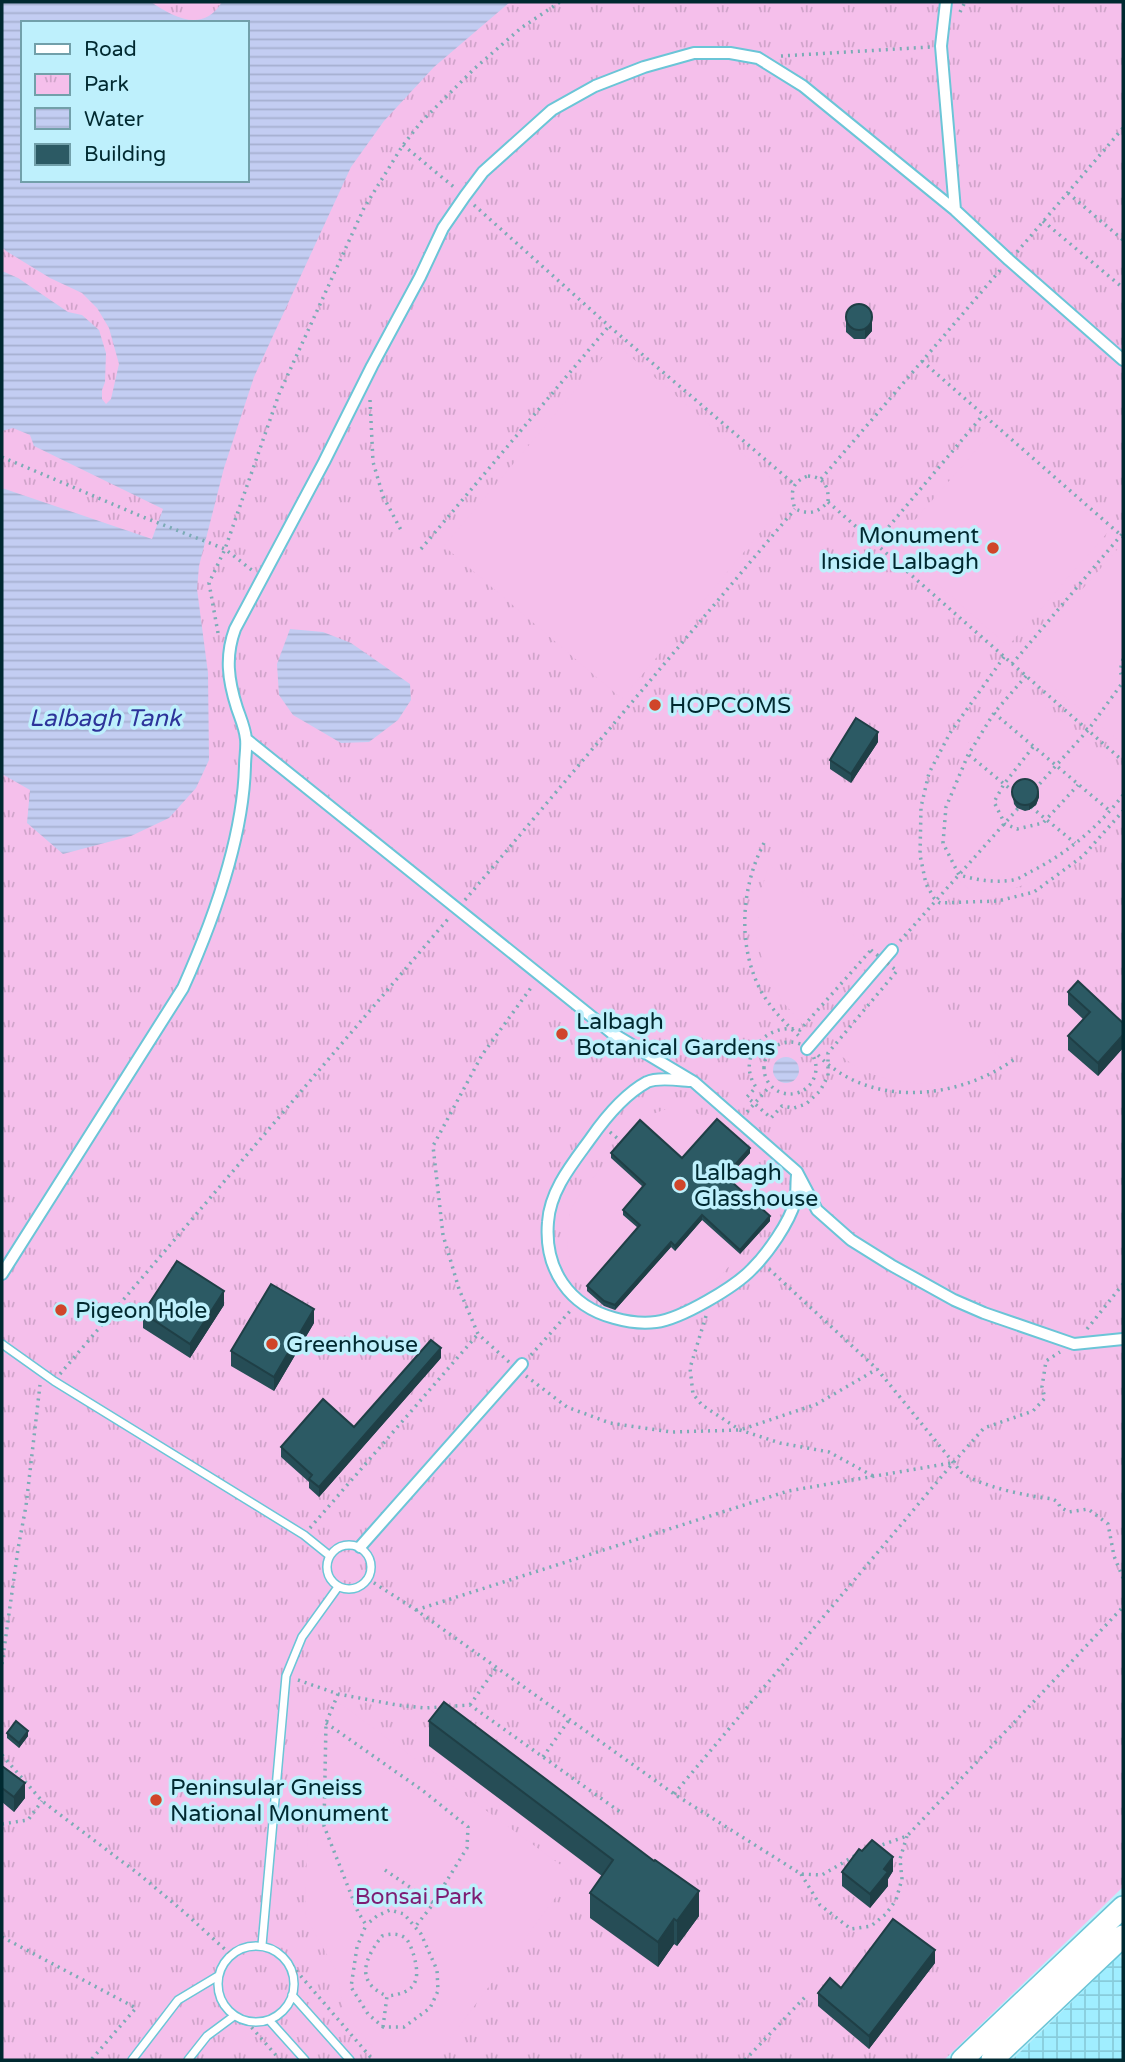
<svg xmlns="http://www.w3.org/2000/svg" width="1125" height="2062" viewBox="0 0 1125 2062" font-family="'Varela Round',sans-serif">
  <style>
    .industrial { fill: url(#industrial-grid) }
    .park { fill: url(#park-tufts); fill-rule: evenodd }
    .garden { fill: #f5bfeb }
    .water { fill: url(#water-rules); fill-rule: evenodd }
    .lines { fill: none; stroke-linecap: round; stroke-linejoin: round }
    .service-casing { stroke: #6bc5d7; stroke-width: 10 }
    .pedestrian-casing { stroke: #6bc5d7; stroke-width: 14 }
    .primary-casing { stroke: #6bc5d7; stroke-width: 24 }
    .path { stroke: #7cabb5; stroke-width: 3.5; stroke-dasharray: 2 5; stroke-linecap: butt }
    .service { stroke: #fff; stroke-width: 7 }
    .pedestrian { stroke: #fff; stroke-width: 10 }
    .primary { stroke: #fff; stroke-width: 21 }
    .wall { fill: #264d56 }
    .shaded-wall { fill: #1f3f46 }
    .building { fill: #2c5a64; stroke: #1f3f46; stroke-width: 2 }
    .poi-dot { fill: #d0452a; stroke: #bef0fc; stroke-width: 2.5 }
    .labels { text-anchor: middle; stroke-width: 7; stroke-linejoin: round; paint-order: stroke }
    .poi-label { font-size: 23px; fill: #002930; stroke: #bef0fc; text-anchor: start }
    .park-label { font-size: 23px; fill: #7e1d73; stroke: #bef0fc }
    .water-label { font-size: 24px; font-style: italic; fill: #2d349a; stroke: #bef0fc }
  </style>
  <defs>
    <pattern id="industrial-grid" width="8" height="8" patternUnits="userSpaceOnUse" patternTransform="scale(1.75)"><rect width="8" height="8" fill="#a0eeff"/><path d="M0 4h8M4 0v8" fill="none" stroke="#88ccdb"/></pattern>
    <pattern id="park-tufts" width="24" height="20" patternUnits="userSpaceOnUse" patternTransform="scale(1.75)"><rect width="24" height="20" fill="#f5bfeb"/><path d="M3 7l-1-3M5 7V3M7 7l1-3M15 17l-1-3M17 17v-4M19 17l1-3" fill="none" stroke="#d0a4ca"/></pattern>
    <pattern id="water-rules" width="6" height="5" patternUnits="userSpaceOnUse" patternTransform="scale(1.75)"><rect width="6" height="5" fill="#c3cdf2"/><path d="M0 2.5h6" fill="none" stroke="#a6b0d0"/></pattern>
  </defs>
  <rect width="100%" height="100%" fill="#bef0fc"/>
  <path class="industrial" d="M1119,1956L1123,1960V2060H1012Z"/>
  <path class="park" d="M2,2H1123V1887L944,2060H2ZM23,23H247V180H23Z"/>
  <path class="garden" d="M615,343L781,487L778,511L622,699L444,546Z
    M993,431L1108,532L1008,646L893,545Z
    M1123,543V744L1020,660Z
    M1012,680L1123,771V809L1096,841L1051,876L1002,892L971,891L943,867L940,859L941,808L959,762L984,712Z
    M769,864L871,950L804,1026L782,1001L766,973L756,937L761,892Z
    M897,971L1000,1057C966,1092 906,1088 864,1071C853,1066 842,1056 832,1049Z
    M672,1107L696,1113L717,1123L750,1153L768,1175L774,1194L770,1221L703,1295L675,1309L646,1315L612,1313L578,1280L567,1248L570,1211L582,1190L647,1116Z
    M335,1700L573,1874L434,2060H384L343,2012L338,1974L305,1916L310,1750Z"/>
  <path class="water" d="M2,2H151C175,18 203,33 222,2H510L434,67L384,121L351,167L254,377L224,468L199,566L197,589L208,673L209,760L196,788L169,818L131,836L63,854L27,823L30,790L2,774V488L152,539L163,509L34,446L30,435L13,428L2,431V271L18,278L68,312L82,315L99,330L106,353L105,382L102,390V399L106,404L111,399L119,364L109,328L97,308L82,293L50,278L6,251L2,247ZM23,23H247V180H23Z
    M290,629L323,632L351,643L410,684L411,700L398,720L369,742L341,743L293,715L279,695L277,664Z
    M773 1070a13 13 0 1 1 26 0a13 13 0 1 1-26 0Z"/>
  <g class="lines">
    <defs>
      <path id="service" d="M2,1344L54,1381L304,1535L330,1556
        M327 1567a22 22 0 1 1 44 0a22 22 0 1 1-44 0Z
        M262,1945L286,1676L302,1637L338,1587
        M218 1984a38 38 0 1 1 76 0a38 38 0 1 1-76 0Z
        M292,1995L350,2060
        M269,2020L305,2060
        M132,2060L178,2000L218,1976
        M188,2060L207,2036L234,2016"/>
      <path id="pedestrian" d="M946,2L941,46L955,210
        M246,739L612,1033L694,1082L797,1172L817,1210L851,1240L891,1265L954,1300L984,1313L1074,1344L1123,1339
        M807,1049L892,950
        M689,1081C677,1080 658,1077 647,1082C625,1094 605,1118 591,1138C573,1163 550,1190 548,1222C544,1269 569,1306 614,1318C628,1322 641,1324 656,1322C681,1319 735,1287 752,1269C768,1253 789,1223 795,1202C797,1194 796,1184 797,1175
        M2,1274L183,988C213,921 243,840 245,766C245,757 247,747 246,739C245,728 240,717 237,708C228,680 225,656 235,629L324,462L372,366L420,277L443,228L465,196L483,172L552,110L595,86L644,67L694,53H730L758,58L803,86L955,210L1009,260L1123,360
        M360,1547L522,1364"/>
      <path id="primary" d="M962,2060L1123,1907
        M992,2060L1123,1936"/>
    </defs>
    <use href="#service" class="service-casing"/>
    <use href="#pedestrian" class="pedestrian-casing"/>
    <use href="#primary" class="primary-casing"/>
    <path class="path" d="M960,12L965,2
      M781,56L930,47
      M403,145L455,188
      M1068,193L1123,240
      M474,205L609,326L794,484
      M1043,221L1123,288
      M1017,252L1123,128
      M922,361L1123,537
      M370,400L373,462L383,496L402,532
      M2,457L143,517L225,549L253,571
      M808,476C825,477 829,488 828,502C817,513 810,515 795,509C790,493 791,482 808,476Z
      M821,479L1002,268
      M828,502L1123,761
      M875,543L983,415
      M421,549L609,326
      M218,633L209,583L225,549L279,394L364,208L403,145L422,121L474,69L521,28L560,2
      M1004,657L950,733L929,773L921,807L920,855L926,884L934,898L940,903L998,901L1034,892L1083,856L1123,811
      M1123,659L1120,671L1123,679
      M1012,664L1123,533
      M1026,676L994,713L968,755L946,807L943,843L959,875C977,880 994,883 1013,880C1019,879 1026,874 1032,871C1068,853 1099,826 1123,795
      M994,713L1110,811
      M1033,747L1004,784L994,802L1005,824L1017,829L1043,823L1078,785
      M969,755L1015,793
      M1035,789L1088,730L1123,682
      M1031,807L1075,843
      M764,843C741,887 737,946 761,991C771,1009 786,1024 800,1037
      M465,900L795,509
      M900,941L1021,805
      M871,950L897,971L828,1053V1076L820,1091L806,1104L794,1108L782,1106L771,1118L747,1097L756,1087C735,1057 767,1021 800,1030Z
      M764 1068a26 26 0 1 1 52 0a26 26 0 1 1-52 0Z
      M818,1055C870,1109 959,1100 1016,1058
      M747,1112L770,1086
      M610,1132L623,1143
      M769,1269L877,1369L961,1472C981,1487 1027,1496 1053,1499L1058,1502L1060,1507L1069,1512L1088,1509L1108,1524L1114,1556L1123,1578
      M706,1316L690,1368L693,1394L702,1405L740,1430L780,1443L829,1452L873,1476
      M1087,1329L1123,1284
      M531,1355L572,1309
      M509,1362L478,1334L459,1289L443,1235L433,1146L482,1055L533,985
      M60,1374L448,919
      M526,1376L567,1407L610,1423L671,1432L740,1430L817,1404L877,1369
      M310,1528L478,1334
      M368,1579L416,1610L674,1794L801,1874L822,1875L856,1855
      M416,1610L788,1491L951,1463
      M2,1664L18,1549L26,1506L40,1385
      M298,1680L338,1694L397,1705L425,1708L470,1705L623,1814
      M338,1694L326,1723L324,1826L358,1912L366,1925L357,1947L351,1987L368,2014L383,2027H404L430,2008L438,1991L437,1970L421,1934L404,1914L390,1910L377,1916L366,1925
      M470,1705L496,1668
      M326,1723L422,1790L468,1827L467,1848L430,1908L415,1927
      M2,1755L42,1801L140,1875L184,1912L230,1954
      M543,1757L569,1720
      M674,1794L953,1463L984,1428L1033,1411L1045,1398L1042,1387L1046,1361L1060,1352
      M2,1824L28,1820L42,1801
      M876,1847L907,1836L1123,1607
      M385,1870L433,1903
      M801,1874L820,1905L851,1929L871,1926L886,1914L896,1900L902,1879L900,1859L907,1836
      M2,1937L136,2008L91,2060
      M287,1960L373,2060
      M247,2022L280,2060
      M383,2027L387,1996C354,1982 365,1958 382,1936C389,1934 397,1933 404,1937C409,1940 412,1950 414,1956C421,1982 415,1993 387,1996
      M745,2060L806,1996"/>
    <use href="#service" class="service"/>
    <use href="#pedestrian" class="pedestrian"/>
    <use href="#primary" class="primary"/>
  </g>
  <path class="wall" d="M846,312L872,331L865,339H854L846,332Z
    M878,742L851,783L830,769V760Z
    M1012,790L1039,797L1036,805L1029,810L1025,811L1017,808L1014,804Z
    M1068,992L1123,1023V1048L1098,1076L1068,1050V1036L1083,1019L1068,1005Z
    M611,1153L682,1158L750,1153L727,1178L770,1221L740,1254L702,1220L675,1251L671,1247L615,1310L604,1306L587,1291V1286L638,1228L623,1215V1210L643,1187L611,1158Z
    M224,1305L190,1358L143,1328V1313Z
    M314,1323L274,1391L231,1366V1351Z
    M441,1358L319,1497L309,1488V1482L281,1457V1447L354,1427Z
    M429,1721L699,1916L677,1946L674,1944L658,1967L590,1918V1893L602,1876L429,1746Z
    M7,1733L28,1736L19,1748L7,1738Z
    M2,1766L25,1798L14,1812L2,1802Z
    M893,1871L888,1879V1886L870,1908L842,1886V1872Z
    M935,1963L869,2049L818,2006V1993Z"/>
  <path class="shaded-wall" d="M872,321V331L865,339V329Z
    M878,732V742L851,783V774Z
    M1039,792V797L1036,805L1029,810V805Z
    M1123,1035V1048L1098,1076V1063Z
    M750,1148V1153L725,1181V1176Z
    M702,1215V1220L675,1251V1246Z
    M770,1216V1221L740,1254V1250Z
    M671,1242V1247L615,1310V1305Z
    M224,1291V1305L190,1358V1344Z
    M314,1309V1323L274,1391V1377Z
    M441,1348V1358L319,1497V1487Z
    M28,1731V1736L19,1748V1743Z
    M25,1783V1798L14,1812V1797Z
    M893,1857V1871L888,1879V1886L870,1908V1894L884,1869Z
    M699,1891V1916L677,1946V1921Z
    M674,1919V1944L658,1967V1942Z
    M935,1950V1963L869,2049V2036Z"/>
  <path class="building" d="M846 317a13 13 0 1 1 26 0a13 13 0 1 1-26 0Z
    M856,718L878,732L851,774L830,760Z
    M1012 792a13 13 0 1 1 26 0a13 13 0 1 1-26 0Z
    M1078,981L1123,1023V1035L1098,1063L1068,1036L1090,1012L1068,992Z
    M717,1119L750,1148L725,1176L770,1216L740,1250L702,1215L675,1246L671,1242L615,1305L604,1301L587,1286L640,1225L623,1210L645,1184L611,1153L640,1120L682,1158Z
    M177,1261L224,1291L190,1344L143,1313Z
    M271,1284L314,1309L274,1377L231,1351Z
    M431,1340L441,1348L319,1487L309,1479L312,1475L281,1447L323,1399L354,1427Z
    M444,1702L654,1861L655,1860L699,1891L677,1921L674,1919L658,1942L590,1893L613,1860L429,1721Z
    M16,1721L28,1731L19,1743L7,1733Z
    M2,1766L25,1783L14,1797L2,1788Z
    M872,1840L893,1857L884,1869L888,1872L870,1894L842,1872L859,1849L862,1851Z
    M893,1919L935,1950L869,2036L818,1993L830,1978L841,1988Z"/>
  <g class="poi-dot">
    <circle cx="993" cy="548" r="7"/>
    <circle cx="655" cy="705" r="7"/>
    <circle cx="562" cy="1034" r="7"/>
    <circle cx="680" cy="1185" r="7"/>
    <circle cx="61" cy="1310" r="7"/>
    <circle cx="272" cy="1344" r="7"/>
    <circle cx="156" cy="1800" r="7"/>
  </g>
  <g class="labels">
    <g class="poi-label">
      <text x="979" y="543" text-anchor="end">Monument<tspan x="979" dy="26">Inside Lalbagh</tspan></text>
      <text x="669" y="713">HOPCOMS</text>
      <text x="576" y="1029">Lalbagh<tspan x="576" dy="26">Botanical Gardens</tspan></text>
      <text x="694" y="1180">Lalbagh<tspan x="694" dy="26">Glasshouse</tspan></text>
      <text x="75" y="1318">Pigeon Hole</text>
      <text x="286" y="1352">Greenhouse</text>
      <text x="170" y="1795">Peninsular Gneiss<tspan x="170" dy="26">National Monument</tspan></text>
    </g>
    <g class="park-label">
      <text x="419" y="1904">Bonsai Park</text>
    </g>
    <g class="water-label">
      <text x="105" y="726">Lalbagh Tank</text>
    </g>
  </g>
  <rect width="1125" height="2062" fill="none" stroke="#002930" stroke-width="7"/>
  <rect x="21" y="21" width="228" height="161" fill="#bef0fc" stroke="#72a0aa" stroke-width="2"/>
  <rect x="35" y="44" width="35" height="10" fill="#ffffff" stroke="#72a0aa" stroke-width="2"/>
  <text x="84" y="56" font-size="21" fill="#002930">Road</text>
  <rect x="35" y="74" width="35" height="21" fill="url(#park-tufts)" stroke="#72a0aa" stroke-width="2"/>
  <text x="84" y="91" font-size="21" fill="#002930">Park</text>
  <rect x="35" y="108" width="35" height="21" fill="url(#water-rules)" stroke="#72a0aa" stroke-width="2"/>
  <text x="84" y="126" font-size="21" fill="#002930">Water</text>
  <rect x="35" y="144" width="35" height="21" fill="#2c5a64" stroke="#72a0aa" stroke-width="2"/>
  <text x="84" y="161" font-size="21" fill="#002930">Building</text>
</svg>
